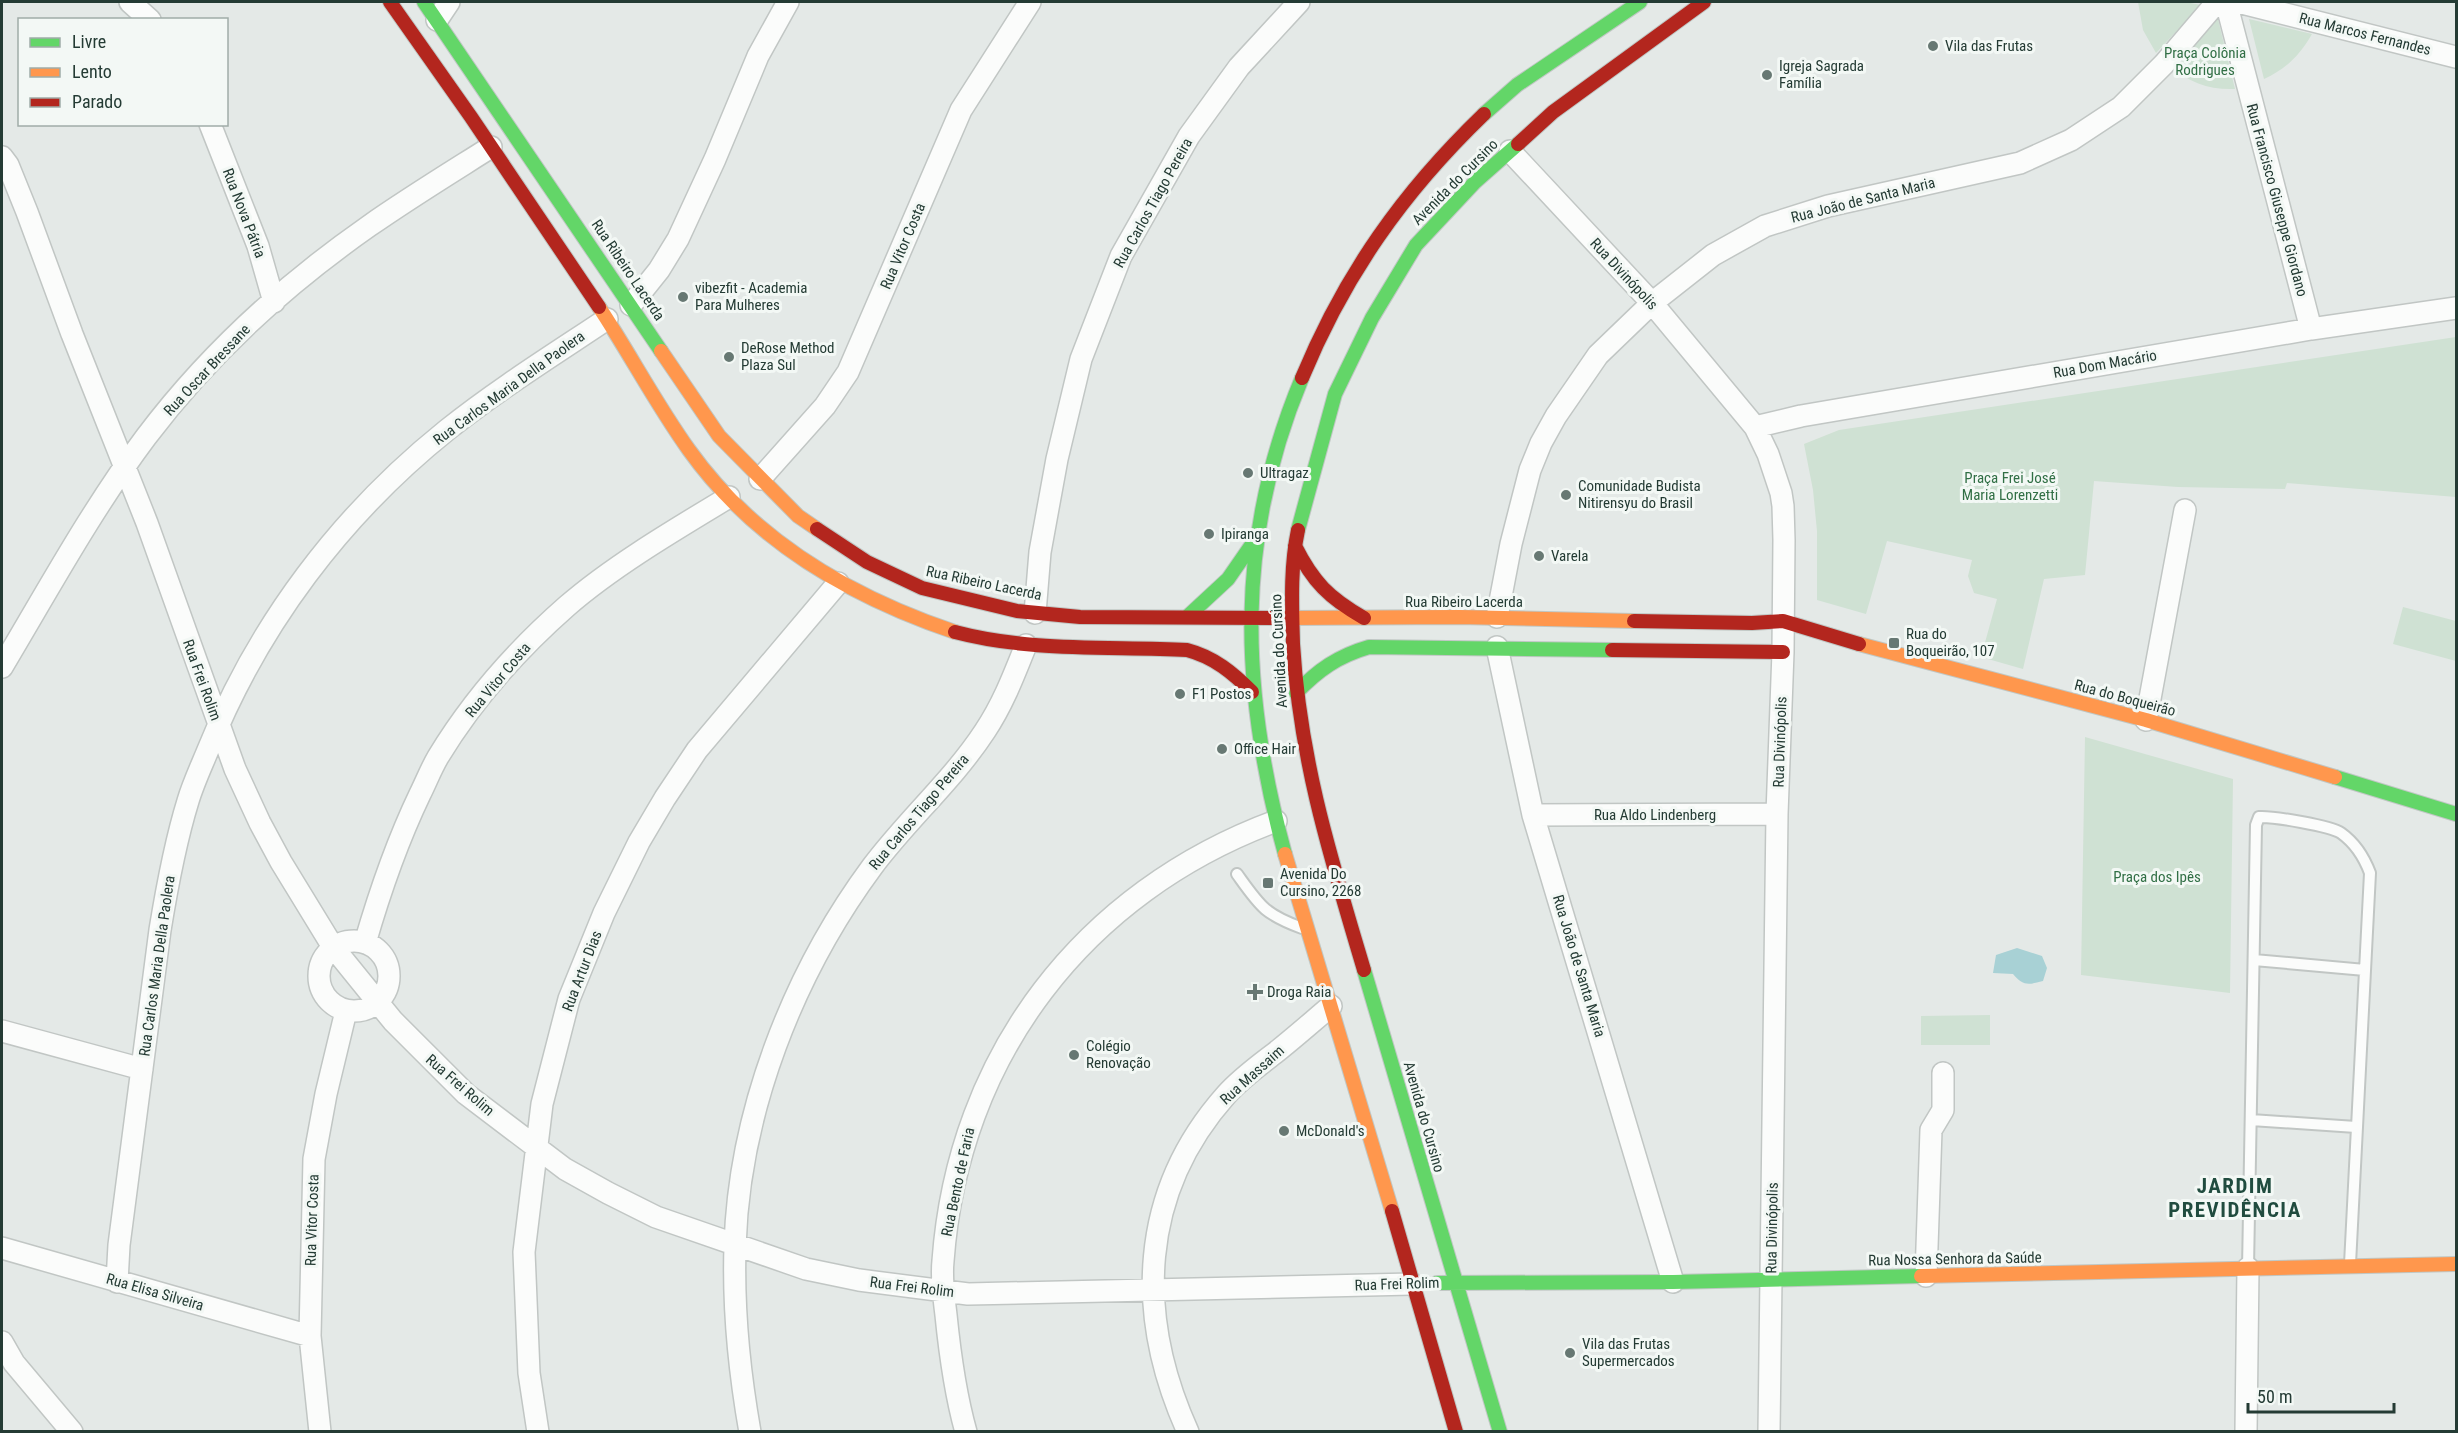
<svg xmlns="http://www.w3.org/2000/svg" width="2458" height="1433" viewBox="0 0 2458 1433" font-family="'Roboto Condensed',sans-serif">
  <style>
    .green { fill: #cfe1d3 }
    .water { fill: #a8d1d5 }
    .lines { fill: none; stroke-linecap: round; stroke-linejoin: round }
    .lane-casing { stroke: #c1c6c4; stroke-width: 14 }
    .street-casing { stroke: #c1c6c4; stroke-width: 24 }
    .fast-casing { stroke: #c0c7c4; stroke-width: 16 }
    .slow-casing { stroke: #c0c7c4; stroke-width: 16 }
    .jam-casing { stroke: #c0c7c4; stroke-width: 16 }
    .lane { stroke: #fbfcfb; stroke-width: 10 }
    .street { stroke: #fbfcfb; stroke-width: 21 }
    .fast { stroke: #63d668; stroke-width: 14 }
    .slow { stroke: #ff974d; stroke-width: 14 }
    .jam { stroke: #b3261e; stroke-width: 14 }
    .poi-dot { fill: #677873; stroke: #f3f8f5; stroke-width: 2 }
    .labels { text-anchor: middle; stroke-width: 6; stroke-linejoin: round; paint-order: stroke }
    .street-label { font-size: 15px; fill: #243b34; stroke: #f3f8f5 }
    .poi-label { font-size: 15px; fill: #243b34; stroke: #f3f8f5; text-anchor: start }
    .park-label { font-size: 15px; fill: #316f45; stroke: #f3f8f5 }
    .district-label { font-size: 21px; font-weight: bold; letter-spacing: 1.5px; fill: #214c3f; stroke: #f3f8f5 }
  </style>
  <rect width="100%" height="100%" fill="#e4e9e7"/>
  <path class="green" d="M2138,2H2185L2201,5L2156,53L2143,30Z
    M2216,11L2235,89C2209,90 2190,83 2170,66Z
    M2249,19L2312,34C2300,55 2286,69 2264,79Z
    M2456,337V497L2287,483L2285,489L2178,487L2094,481L2085,575L2044,579L2023,669L1981,657L1997,599L1974,593L1968,576L1972,560L1887,541L1866,614L1817,600V531L1813,490L1804,444L1839,430Z
    M2403,607L2456,621V661L2393,644Z
    M2085,737L2233,779L2230,993L2081,975Z
    M1990,1015V1045H1921V1016Z"/>
  <path class="water" d="M2017,948L2042,956L2047,968L2043,981C2028,985 2023,986 2013,974L1993,973L1996,955Z"/>
  <g class="lines">
    <defs>
      <path id="lane" d="M1237,874C1260,906 1264,914 1302,928
        M2254,960L2365,970
        M2251,1120L2356,1127
        M2248,1268L2256,825L2259,817C2272,816 2331,826 2341,833C2355,843 2364,857 2370,873L2350,1264"/>
      <path id="street" d="M130,2L150,20
        M2226,2L2311,329
        M2238,2L2456,57
        M437,20L449,2
        M210,124L258,246L274,302
        M1510,151L1652,303L1755,427L1768,454L1781,493L1783,506L1784,540L1783,652L1777,814L1769,1432
        M2,157L8,165L27,212L72,334L147,523L235,769L260,823L281,862L333,947L393,1021L466,1094L565,1169L608,1193L656,1217L806,1269L859,1280L968,1294L1412,1284
        M631,305L659,270L678,239L715,159L758,56L788,2
        M1755,427L1801,416L2311,329L2456,308
        M760,479L825,406L848,372L961,110L1030,2
        M1035,613L1040,552L1057,459L1081,359L1121,256L1189,136L1239,67L1299,2
        M1497,617L1511,544L1530,470L1541,443L1556,416L1598,355L1652,303L1713,255L1765,226L1828,206L2020,163L2071,140L2121,107L2164,64L2217,2
        M1497,647L1533,815L1673,1282
        M2,667C48,590 92,509 146,437C207,356 286,284 369,226C409,198 450,173 491,147
        M2146,720L2185,510
        M1533,815L1777,814
        M319 976a35 35 0 1 1 70 0a35 35 0 1 1-70 0Z
        M365,943C380,891 397,842 420,794C426,782 431,769 438,757C472,701 518,649 567,606C613,566 676,529 729,497
        M2,1031L142,1069
        M2,1248L310,1336
        M1926,1276L1931,1130L1943,1110V1073
        M117,1282L119,1245L160,930C167,887 175,843 188,801C193,784 201,767 208,750C258,625 341,515 447,430C497,390 553,355 607,319
        M2,1342L14,1363L72,1432
        M320,1432L310,1336L314,1159L326,1094L346,1011
        M538,1432L529,1373L524,1252L542,1104L569,999L604,913L639,842L665,798L697,750L838,583
        M750,1432C739,1370 733,1309 735,1246C739,1112 793,974 872,867C907,820 953,780 985,731C1003,704 1014,675 1026,645
        M966,1432C955,1393 950,1355 946,1315C944,1298 941,1279 943,1261C958,1055 1084,892 1276,821
        M1188,1432C1135,1315 1139,1193 1226,1095C1240,1079 1258,1066 1275,1053C1294,1038 1312,1022 1331,1006
        M2246,1432L2248,1268"/>
      <path id="fast" d="M424,2L661,351
        M1484,114L1517,85L1640,2
        M1298,530L1335,394L1372,318L1416,245L1475,182L1518,144
        M1187,617L1228,579L1255,540
        M1296,693C1318,670 1338,656 1369,647L1612,650
        M2335,777L2456,814
        M1285,854C1240,689 1235,538 1302,378
        M1364,970L1500,1432
        M1437,1283L1673,1282L1921,1276"/>
      <path id="slow" d="M599,307C630,354 656,404 689,450C754,541 851,597 955,632
        M661,351L719,436L798,516L817,529
        M1287,618L1459,617L1634,621
        M1859,644L2146,720L2335,777
        M1285,854L1392,1211
        M1921,1276L2456,1264"/>
      <path id="jam" d="M390,2L471,117L599,307
        M1518,144L1553,112L1704,2
        M1302,378C1345,274 1403,192 1484,114
        M817,529L867,562L922,588L1017,611L1080,617L1287,618
        M1298,530C1290,568 1292,606 1293,644C1300,761 1331,859 1364,970
        M1295,546C1313,582 1329,598 1364,618
        M1634,621L1752,623L1783,621L1859,644
        M955,632C1031,652 1109,646 1187,650C1214,657 1233,673 1252,692
        M1612,650L1783,652
        M1392,1211L1456,1432"/>
    </defs>
    <use href="#lane" class="lane-casing"/>
    <use href="#street" class="street-casing"/>
    <use href="#fast" class="fast-casing"/>
    <use href="#slow" class="slow-casing"/>
    <use href="#jam" class="jam-casing"/>
    <use href="#lane" class="lane"/>
    <use href="#street" class="street"/>
    <use href="#fast" class="fast"/>
    <use href="#slow" class="slow"/>
    <use href="#jam" class="jam"/>
  </g>
  <g class="poi-dot">
    <circle cx="1933" cy="46" r="6"/>
    <circle cx="1767" cy="75" r="6"/>
    <circle cx="683" cy="297" r="6"/>
    <circle cx="729" cy="357" r="6"/>
    <circle cx="1248" cy="473" r="6"/>
    <circle cx="1566" cy="495" r="6"/>
    <circle cx="1209" cy="534" r="6"/>
    <circle cx="1539" cy="556" r="6"/>
    <rect x="1888" y="637" width="12" height="12" rx="3"/>
    <circle cx="1180" cy="694" r="6"/>
    <circle cx="1222" cy="749" r="6"/>
    <rect x="1262" y="877" width="12" height="12" rx="3"/>
    <path d="M1252 983h6v6h6v6h-6v6h-6v-6h-6v-6h6z"/>
    <circle cx="1074" cy="1055" r="6"/>
    <circle cx="1284" cy="1131" r="6"/>
    <circle cx="1570" cy="1353" r="6"/>
  </g>
  <g class="labels">
    <g class="street-label">
      <text transform="translate(2365 34) rotate(14)" y="5">Rua Marcos Fernandes</text>
      <text transform="translate(1455 182) rotate(-45)" y="5">Avenida do Cursino</text>
      <text transform="translate(1863 200) rotate(-14)" y="5">Rua João de Santa Maria</text>
      <text transform="translate(2277 200) rotate(75)" y="5">Rua Francisco Giuseppe Giordano</text>
      <text transform="translate(1153 203) rotate(-61)" y="5">Rua Carlos Tiago Pereira</text>
      <text transform="translate(244 213) rotate(69)" y="5">Rua Nova Pátria</text>
      <text transform="translate(903 246) rotate(-67)" y="5">Rua Vitor Costa</text>
      <text transform="translate(628 270) rotate(56)" y="5">Rua Ribeiro Lacerda</text>
      <text transform="translate(1624 274) rotate(47)" y="5">Rua Divinópolis</text>
      <text transform="translate(2105 364) rotate(-10)" y="5">Rua Dom Macário</text>
      <text transform="translate(207 370) rotate(-47)" y="5">Rua Oscar Bressane</text>
      <text transform="translate(509 388) rotate(-36)" y="5">Rua Carlos Maria Della Paolera</text>
      <text transform="translate(984 583) rotate(12)" y="5">Rua Ribeiro Lacerda</text>
      <text x="1464" y="607">Rua Ribeiro Lacerda</text>
      <text transform="translate(1279 651) rotate(-93)" y="5">Avenida do Cursino</text>
      <text transform="translate(202 680) rotate(70)" y="5">Rua Frei Rolim</text>
      <text transform="translate(498 680) rotate(-50)" y="5">Rua Vitor Costa</text>
      <text transform="translate(2125 698) rotate(15)" y="5">Rua do Boqueirão</text>
      <text transform="translate(1780 742) rotate(-88)" y="5">Rua Divinópolis</text>
      <text transform="translate(919 812) rotate(-50)" y="5">Rua Carlos Tiago Pereira</text>
      <text x="1655" y="820">Rua Aldo Lindenberg</text>
      <text transform="translate(157 966) rotate(-82)" y="5">Rua Carlos Maria Della Paolera</text>
      <text transform="translate(1579 966) rotate(73)" y="5">Rua João de Santa Maria</text>
      <text transform="translate(582 971) rotate(-69)" y="5">Rua Artur Dias</text>
      <text transform="translate(1252 1075) rotate(-42)" y="5">Rua Massaim</text>
      <text transform="translate(460 1085) rotate(41)" y="5">Rua Frei Rolim</text>
      <text transform="translate(1424 1117) rotate(74)" y="5">Avenida do Cursino</text>
      <text transform="translate(958 1182) rotate(-78)" y="5">Rua Bento de Faria</text>
      <text transform="translate(312 1220) rotate(-88)" y="5">Rua Vitor Costa</text>
      <text transform="translate(1772 1228) rotate(-89)" y="5">Rua Divinópolis</text>
      <text transform="translate(1955 1259) rotate(-1)" y="5">Rua Nossa Senhora da Saúde</text>
      <text transform="translate(1397 1284) rotate(-2)" y="5">Rua Frei Rolim</text>
      <text transform="translate(912 1287) rotate(7)" y="5">Rua Frei Rolim</text>
      <text transform="translate(155 1292) rotate(16)" y="5">Rua Elisa Silveira</text>
    </g>
    <g class="poi-label">
      <text x="1945" y="51">Vila das Frutas</text>
      <text x="1779" y="71">Igreja Sagrada<tspan x="1779" dy="17">Família</tspan></text>
      <text x="695" y="293">vibezfit - Academia<tspan x="695" dy="17">Para Mulheres</tspan></text>
      <text x="741" y="353">DeRose Method<tspan x="741" dy="17">Plaza Sul</tspan></text>
      <text x="1260" y="478">Ultragaz</text>
      <text x="1578" y="491">Comunidade Budista<tspan x="1578" dy="17">Nitirensyu do Brasil</tspan></text>
      <text x="1221" y="539">Ipiranga</text>
      <text x="1551" y="561">Varela</text>
      <text x="1906" y="639">Rua do<tspan x="1906" dy="17">Boqueirão, 107</tspan></text>
      <text x="1192" y="699">F1 Postos</text>
      <text x="1234" y="754">Office Hair</text>
      <text x="1280" y="879">Avenida Do<tspan x="1280" dy="17">Cursino, 2268</tspan></text>
      <text x="1267" y="997">Droga Raia</text>
      <text x="1086" y="1051">Colégio<tspan x="1086" dy="17">Renovação</tspan></text>
      <text x="1296" y="1136">McDonald's</text>
      <text x="1582" y="1349">Vila das Frutas<tspan x="1582" dy="17">Supermercados</tspan></text>
    </g>
    <g class="park-label">
      <text x="2205" y="58">Praça Colônia<tspan x="2205" dy="17">Rodrigues</tspan></text>
      <text x="2010" y="483">Praça Frei José<tspan x="2010" dy="17">Maria Lorenzetti</tspan></text>
      <text x="2157" y="882">Praça dos Ipês</text>
    </g>
    <g class="district-label">
      <text x="2235" y="1193">JARDIM<tspan x="2235" dy="24">PREVIDÊNCIA</tspan></text>
    </g>
  </g>
  <rect width="2458" height="1433" fill="none" stroke="#243b34" stroke-width="6"/>
  <rect x="18" y="18" width="210" height="108" fill="#f3f8f5" stroke="#a0aca8" stroke-width="1.5"/>
  <rect x="30" y="38" width="30" height="9" fill="#63d668" stroke="#a0aca8" stroke-width="1.5"/>
  <text x="72" y="48" font-size="18" fill="#243b34">Livre</text>
  <rect x="30" y="68" width="30" height="9" fill="#ff974d" stroke="#a0aca8" stroke-width="1.5"/>
  <text x="72" y="78" font-size="18" fill="#243b34">Lento</text>
  <rect x="30" y="98" width="30" height="9" fill="#b3261e" stroke="#a0aca8" stroke-width="1.5"/>
  <text x="72" y="108" font-size="18" fill="#243b34">Parado</text>
  <path d="M2248 1403v9h146v-9" fill="none" stroke="#243b34" stroke-width="3"/>
  <text x="2257" y="1403" font-size="18" fill="#243b34" stroke="#f3f8f5" stroke-width="4.5" paint-order="stroke">50 m</text>
</svg>
